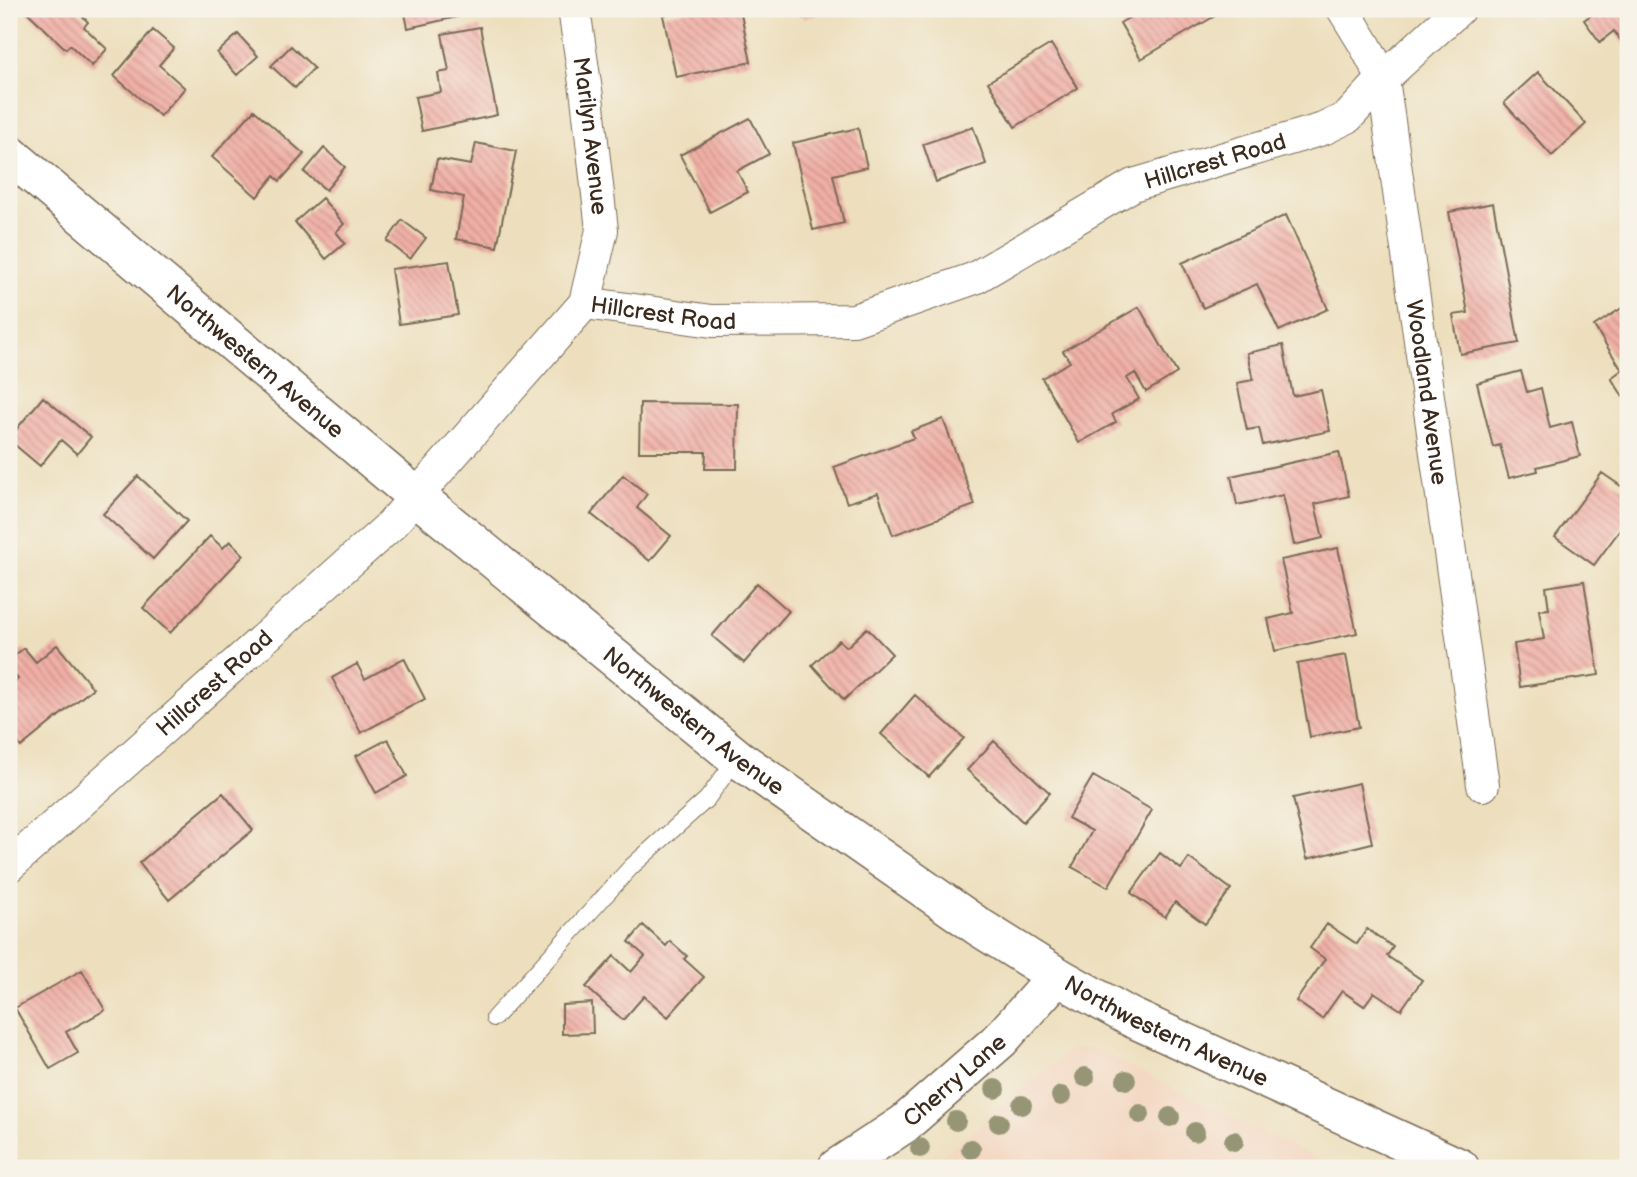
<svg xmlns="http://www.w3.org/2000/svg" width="1637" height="1177" viewBox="0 0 1637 1177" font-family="'Balsamiq Sans',sans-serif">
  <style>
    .built { fill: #f3d4be }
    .building { fill: url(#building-back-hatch) }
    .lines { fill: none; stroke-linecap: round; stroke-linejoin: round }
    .lane-casing { stroke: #796956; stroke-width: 18 }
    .street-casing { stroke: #796956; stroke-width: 34 }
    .secondary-casing { stroke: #796956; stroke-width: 41 }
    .primary-casing { stroke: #796956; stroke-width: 41 }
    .lane { stroke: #fff; stroke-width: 16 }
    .street { stroke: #fff; stroke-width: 32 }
    .secondary { stroke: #fff; stroke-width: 38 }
    .primary { stroke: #fff; stroke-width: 38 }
    .tree { fill: #969677 }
    .labels { text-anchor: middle; stroke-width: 6; stroke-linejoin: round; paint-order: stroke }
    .street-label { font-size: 23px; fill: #3b2a1e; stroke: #f7f3e8 }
  </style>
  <defs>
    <pattern id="building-back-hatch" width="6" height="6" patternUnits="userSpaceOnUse" patternTransform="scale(1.75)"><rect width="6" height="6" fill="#f1b0a7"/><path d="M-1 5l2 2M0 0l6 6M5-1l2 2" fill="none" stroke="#c48f87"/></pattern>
  </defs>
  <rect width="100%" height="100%" fill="#f7f3e8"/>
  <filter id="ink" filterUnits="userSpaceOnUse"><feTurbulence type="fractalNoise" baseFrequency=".0143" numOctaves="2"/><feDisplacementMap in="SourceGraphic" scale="14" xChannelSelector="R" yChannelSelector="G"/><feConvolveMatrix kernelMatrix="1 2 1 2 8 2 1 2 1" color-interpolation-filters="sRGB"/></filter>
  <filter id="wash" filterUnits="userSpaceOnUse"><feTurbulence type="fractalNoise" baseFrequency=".00686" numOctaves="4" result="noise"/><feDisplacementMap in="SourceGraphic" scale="28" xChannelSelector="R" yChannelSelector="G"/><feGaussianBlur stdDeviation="1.57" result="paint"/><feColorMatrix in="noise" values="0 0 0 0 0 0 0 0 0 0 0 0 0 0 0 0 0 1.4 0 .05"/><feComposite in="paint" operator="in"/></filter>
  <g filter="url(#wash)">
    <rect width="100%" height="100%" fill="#eddfbd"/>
    <path class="built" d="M1092,1047L1163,1083L1335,1168H928L1050,1065L1059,1061L1063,1053L1074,1048Z"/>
    <g id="blocks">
      <path class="building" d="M24,9H75L88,22L84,27L107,49L92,66L70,45L66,49Z
        M404,9H488V10L408,28Z
        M692,9H740L751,62L676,77L663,15Z
        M801,9H835V10L803,18Z
        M1144,9H1211L1215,16L1141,59L1120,23Z
        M1600,9H1628V51L1614,31L1600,42L1584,20Z
        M480,27L497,115L422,131L415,97L441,92L438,73L449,71L442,34Z
        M153,30L174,48L159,65L185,88L160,116L114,76Z
        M238,34L258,56L237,75L217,53Z
        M1051,44L1078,88L1015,127L988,82Z
        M291,46L314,68L295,88L271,66Z
        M1538,72L1586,124L1552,156L1504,103Z
        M254,110L304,154L280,181L274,176L257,197L212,157Z
        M750,118L769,154L737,171L748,192L710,212L680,155Z
        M973,127L986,164L936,182L923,144Z
        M858,128L867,167L833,175L844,223L813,230L793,143Z
        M476,143L516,151L497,247L456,239L464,197L431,190L437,159L471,165Z
        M324,148L345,167L326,190L304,172Z
        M322,198L344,224L336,232L345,243L326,259L295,222Z
        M1493,203L1519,343L1460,354L1453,315L1468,313L1449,212Z
        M1286,215L1328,309L1279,331L1257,284L1203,308L1182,263Z
        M402,220L426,238L410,259L387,241Z
        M449,261L458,315L399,324L391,269Z
        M1628,304V404L1611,378L1622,370L1594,326Z
        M1139,307L1177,373L1146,392L1135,373L1127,378L1139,399L1112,414L1116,422L1079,443L1042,378L1070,362L1063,351Z
        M1283,345L1293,396L1321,390L1330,431L1263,445L1259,428L1247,430L1237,383L1253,380L1247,353Z
        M1521,371L1527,392L1541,388L1550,428L1572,422L1580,456L1537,467L1538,471L1509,478L1500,445L1493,447L1477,383Z
        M43,397L91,437L77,454L61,440L40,466L9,440V438Z
        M640,403L738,404L737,469H705L706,452H639Z
        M943,419L975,505L893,535L878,493L847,503L834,467L914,438L911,431Z
        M1339,452L1349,496L1315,504L1323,538L1294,545L1283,495L1237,505L1231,476Z
        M1602,473L1628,491V519L1594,565L1555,537Z
        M623,475L647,494L637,508L671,536L650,561L591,514Z
        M138,476L187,521L153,559L103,514Z
        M210,536L223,548L230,541L244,555L170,633L143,608Z
        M1338,548L1357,633L1275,651L1268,619L1293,613L1281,560Z
        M1584,581L1599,675L1520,687L1514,644L1544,639L1539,610L1549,609L1546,587Z
        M757,583L789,611L744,663L712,636Z
        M867,628L892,654L844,700L812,665L839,640L847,647Z
        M57,645L93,688L21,747L9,732V687L18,679L9,668V660L24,648L36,662Z
        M1346,655L1359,727L1310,737L1297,664Z
        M404,658L425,699L361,733L332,678L357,664L365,679Z
        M915,695L964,738L929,777L881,734Z
        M388,739L407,776L376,793L356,756Z
        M994,741L1050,793L1023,822L967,770Z
        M1093,776L1152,810L1108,887L1072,867L1092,831L1068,818Z
        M1359,783L1372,843L1307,859L1293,798Z
        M223,793L253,830L169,900L139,863Z
        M1160,853L1181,869L1189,858L1231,889L1205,924L1175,902L1165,917L1131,893Z
        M1327,924L1357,944L1367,929L1393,947L1387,956L1422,980L1401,1010L1374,992L1364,1006L1342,991L1322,1019L1296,1001L1325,959L1310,948Z
        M643,925L666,946L670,941L687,956L684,959L704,977L668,1017L644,996L623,1020L586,987L614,956L631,972L645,956L629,942Z
        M82,970L105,1010L66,1032L78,1053L50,1069L15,1008Z
        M592,1003L593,1033L562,1034V1005Z"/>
    </g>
  </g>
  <g filter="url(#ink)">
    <use href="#blocks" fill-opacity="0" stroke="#796956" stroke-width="2"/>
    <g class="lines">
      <defs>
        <path id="lane" d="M494,1018L631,867L707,799L737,758"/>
        <g id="street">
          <path id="s1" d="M574,9L587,97L602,230L585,303"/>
          <path id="s2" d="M1343,9L1365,45L1383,79L1483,785"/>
          <path id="s3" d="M9,866L391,525L585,303L712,321L854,320L975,278L1133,185L1323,129L1348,117L1383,79L1459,9"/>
        </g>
        <g id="secondary">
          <path id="s4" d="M837,1168L904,1124L1000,1040L1057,976"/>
        </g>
        <g id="primary">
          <path id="s5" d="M9,154L417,497L737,758L979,927L1057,976L1130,1017L1460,1168"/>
        </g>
      </defs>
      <use href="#lane" class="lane-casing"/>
      <use href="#street" class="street-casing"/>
      <use href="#secondary" class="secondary-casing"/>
      <use href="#primary" class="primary-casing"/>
      <use href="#lane" class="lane"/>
      <use href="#street" class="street"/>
      <use href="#secondary" class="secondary"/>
      <use href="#primary" class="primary"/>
    </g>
    <g class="tree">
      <circle cx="1085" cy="1077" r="10"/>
      <circle cx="1126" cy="1080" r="10"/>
      <circle cx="995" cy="1089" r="10"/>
      <circle cx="1061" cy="1096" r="10"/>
      <circle cx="1022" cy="1105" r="10"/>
      <circle cx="1140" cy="1114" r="10"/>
      <circle cx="1170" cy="1117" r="10"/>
      <circle cx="956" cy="1121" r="10"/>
      <circle cx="999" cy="1123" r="10"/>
      <circle cx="1195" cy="1132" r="10"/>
      <circle cx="1234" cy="1141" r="10"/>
      <circle cx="920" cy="1148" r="10"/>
      <circle cx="971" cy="1149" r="10"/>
    </g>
  </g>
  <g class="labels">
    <g class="street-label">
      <text dy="8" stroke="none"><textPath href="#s1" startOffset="128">Marilyn Avenue</textPath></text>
      <text dy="8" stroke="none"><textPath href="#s3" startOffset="1474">Hillcrest Road</textPath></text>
      <text dy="8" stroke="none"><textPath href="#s3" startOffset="886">Hillcrest Road</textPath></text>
      <text dy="8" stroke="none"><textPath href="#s5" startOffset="322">Northwestern Avenue</textPath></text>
      <text dy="8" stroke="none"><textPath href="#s2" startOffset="397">Woodland Avenue</textPath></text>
      <text dy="8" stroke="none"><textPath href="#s3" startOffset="275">Hillcrest Road</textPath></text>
      <text dy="8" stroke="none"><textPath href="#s5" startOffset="889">Northwestern Avenue</textPath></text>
      <text dy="8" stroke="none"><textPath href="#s5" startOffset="1456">Northwestern Avenue</textPath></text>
      <text dy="8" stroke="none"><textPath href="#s4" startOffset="147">Cherry Lane</textPath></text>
    </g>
  </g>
  <rect width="1637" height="1177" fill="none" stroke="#f7f3e8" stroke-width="35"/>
</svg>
